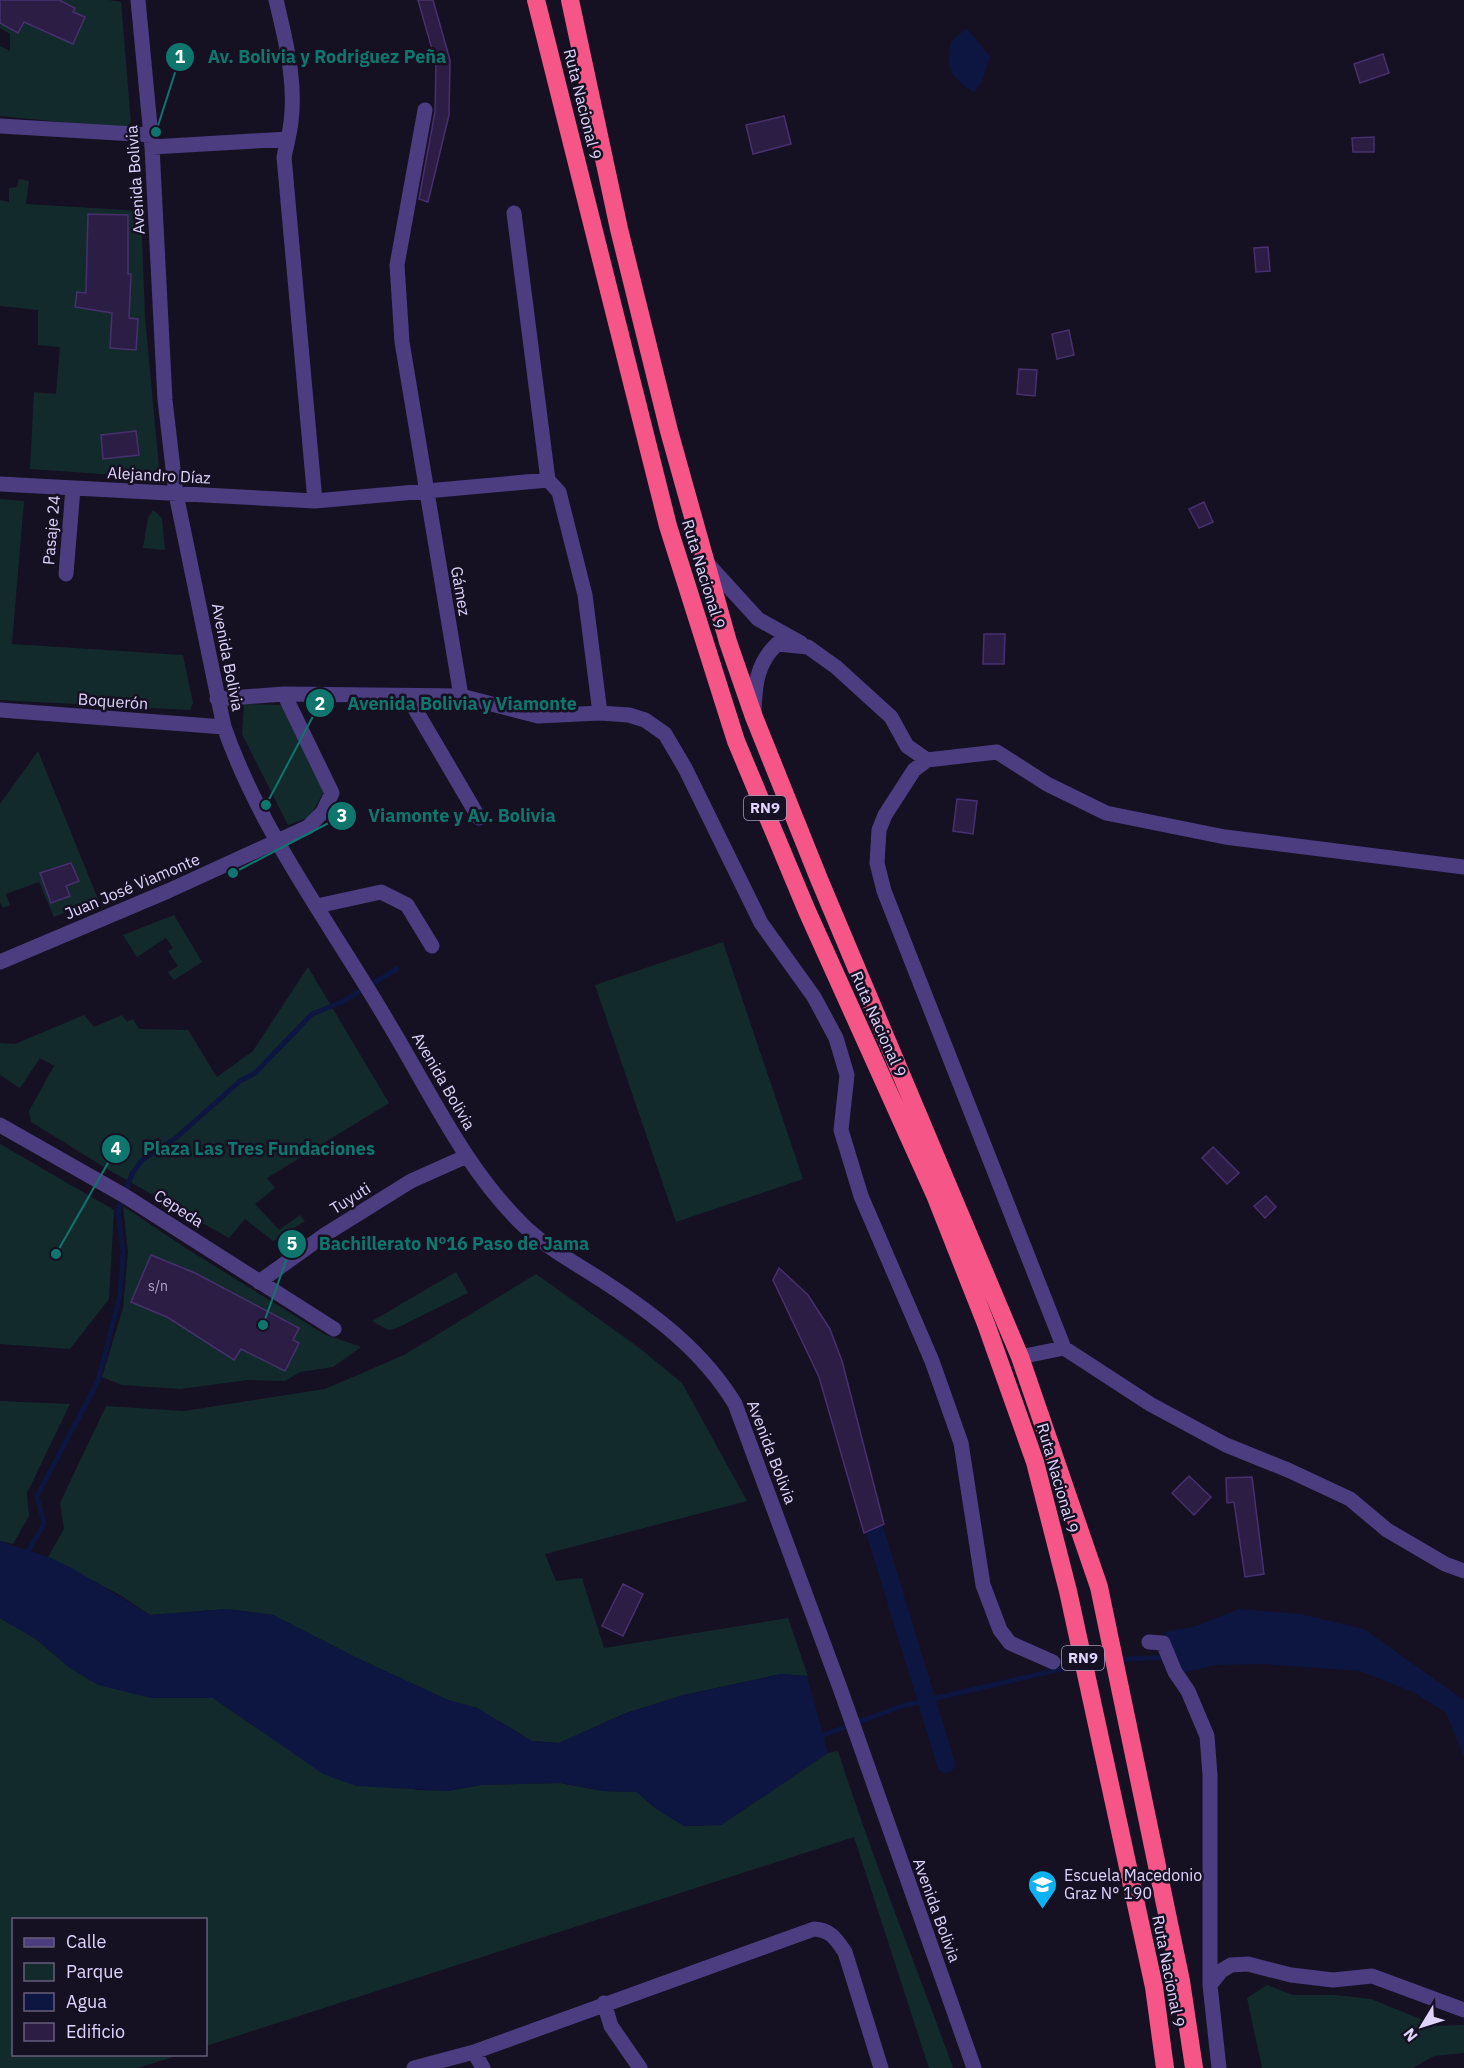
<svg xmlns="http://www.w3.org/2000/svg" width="1464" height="2068" viewBox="0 0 1464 2068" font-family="'IBM Plex Sans',sans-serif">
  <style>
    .green { fill: #132a2d }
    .water { fill: #0d1640 }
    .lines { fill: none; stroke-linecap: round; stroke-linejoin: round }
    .stream { stroke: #0d1640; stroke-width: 5 }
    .canal { stroke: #0d1640; stroke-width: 18 }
    .building { fill: #2b1d43; stroke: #47306e; stroke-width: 1.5 }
    .minor { stroke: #4b3d80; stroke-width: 15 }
    .highway { stroke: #f65687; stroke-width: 18 }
    .labels { text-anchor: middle; stroke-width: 5; stroke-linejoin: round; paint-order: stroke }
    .number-label { font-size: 14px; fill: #b3a6ce }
    .shield { fill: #161023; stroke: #a399bc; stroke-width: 1.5 }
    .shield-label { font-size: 15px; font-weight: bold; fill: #e0d4fd }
    .street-label { font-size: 16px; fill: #e0d4fd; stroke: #161023 }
    .poi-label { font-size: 16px; fill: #e0d4fd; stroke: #161023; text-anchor: start }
    .leader { fill: none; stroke: #0f766e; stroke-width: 2 }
    .callout-dot { fill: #0f766e; stroke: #161023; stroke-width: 2 }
    .mark-label { font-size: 18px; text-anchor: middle; font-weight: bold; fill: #fff }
    .callout-label { font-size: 18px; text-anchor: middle; font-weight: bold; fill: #0f766e; stroke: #161023; stroke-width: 5; stroke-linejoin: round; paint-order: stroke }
  </style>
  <rect width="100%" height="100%" fill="#161023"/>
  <path class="green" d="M0,0H109L121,2L131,123L124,128L0,116V46L10,51V34L0,28Z
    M19,179L29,181L26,204L141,211L145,317L160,478L30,469L34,392L56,394L60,347L38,345V310L0,306V200L9,202V188L17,187Z
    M0,499L24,501L12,644L183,655L193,703L190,710L0,700Z
    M153,510L162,518L165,550L143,548L148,518Z
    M244,704L283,705L324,791L310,817L288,825L242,734Z
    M38,751L98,899L54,917L39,882L6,894L10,905L3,908L0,902V804Z
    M174,915L202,962L174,980L168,972L178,966L168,951L173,948L166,938L137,957L123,935Z
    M723,942L803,1179L676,1222L595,985Z
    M308,967L389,1103L267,1178L275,1188L255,1204L279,1230L300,1215L305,1221L273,1241L245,1219L229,1238L109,1170L31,1122L29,1111L54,1066L40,1058L20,1088L0,1075V1043L15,1044L84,1015L94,1027L122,1015L127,1022L133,1019L139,1029L188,1030L217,1077L253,1051Z
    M0,1144L114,1210L109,1299L70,1349L0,1344Z
    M123,1206L184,1247L324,1334L361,1347L333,1367L300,1372L285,1381L248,1380L180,1389L122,1385L102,1377L123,1308L128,1252Z
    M456,1272L468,1293L397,1328L388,1330L372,1321Z
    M536,1274L638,1347L682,1383L747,1501L545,1554L556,1581L582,1578L604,1648L788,1618L808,1676L781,1674L684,1695L626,1713L559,1743L532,1741L477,1708L448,1700L359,1659L273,1615L227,1609L150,1615L120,1595L48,1557L64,1529L60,1503L106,1406L184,1411L325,1389L404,1355Z
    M0,1401L70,1404L27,1493L29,1516L13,1544L0,1541Z
    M0,1618L36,1639L70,1668L188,1696L213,1698L260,1730L417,1790L447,1791L481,1785L560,1783L603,1791L637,1792L655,1808L684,1826L721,1825L828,1753L838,1751C872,1858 915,1962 953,2068H929L854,1837L206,2046V1920H14V2054L179,2055L138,2068H0Z
    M1267,1985L1293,1995H1336L1371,1999L1438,2026L1464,2025V2053L1434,2056L1413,2068H1262L1247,1998Z"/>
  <path class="water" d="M967,28L990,57L982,81L974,93C950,75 945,72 951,41Z
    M0,1541L48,1557L72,1568L150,1615L227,1609L273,1615L359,1659L448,1700L477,1708L532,1741L559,1743L626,1713L684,1695L781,1674L807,1676L828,1753L721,1825L684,1826L655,1808L637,1792L603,1791L560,1783L482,1785L447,1791L356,1786L323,1774L213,1698H151L98,1685L70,1668L36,1639L0,1618Z
    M1239,1609L1300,1614L1364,1629L1464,1700V1757L1446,1713L1413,1692L1360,1671L1264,1664L1217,1665L1181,1673L1165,1632L1196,1626Z"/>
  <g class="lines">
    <path class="stream" d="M26,1551L29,1550L44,1524L37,1496L98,1381L120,1295L123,1254L118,1211L132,1174L142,1160L177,1137L240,1081L255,1073L312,1014L342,1002L397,969
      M818,1737L902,1706L1096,1661L1167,1657"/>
    <path class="canal" d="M874,1528L946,1764"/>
  </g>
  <path class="building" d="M0,0H59L75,8L73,12L85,17L73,44L24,22L18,33L0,23Z
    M418,0H433L450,60L449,115L428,202L419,199L435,112L436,63Z
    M1383,54L1389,73L1360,83L1354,64Z
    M784,116L791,144L753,154L746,125Z
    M1374,137V152H1353L1352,138Z
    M88,214L128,215V274H131L129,318L138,319L136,350L110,348L112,313L75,307L77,292L86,293Z
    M1268,247L1270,271L1256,272L1254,248Z
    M1069,330L1074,355L1057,359L1052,334Z
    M1019,369L1037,370L1035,396L1017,394Z
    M136,431L139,455L103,459L101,435Z
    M1204,502L1213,522L1199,528L1189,509Z
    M984,634H1005L1004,664H983Z
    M957,799L977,801L973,834L953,831Z
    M71,863L79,881L66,886L70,896L51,903L40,873Z
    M1213,1147L1239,1173L1227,1184L1202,1158Z
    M1266,1196L1276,1207L1265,1218L1254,1206Z
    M151,1255L195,1273L299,1328L293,1340L299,1343L285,1371L241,1349L234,1360L167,1317L131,1302Z
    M779,1268L808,1295L830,1329L842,1361L884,1524L864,1533L819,1377L773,1280Z
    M1189,1476L1211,1497L1194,1515L1172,1493Z
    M1252,1477L1264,1574L1245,1577L1234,1502L1227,1503L1226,1478Z
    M623,1584L643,1594L623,1636L602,1626Z"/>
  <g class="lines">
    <path class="minor" d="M138,0L152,147L165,400L176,494L224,727C262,835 332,926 389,1024C430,1092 465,1168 522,1224C546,1248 576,1263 603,1281C655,1315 703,1351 735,1404L840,1688L974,2068
      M425,110L397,265L402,342L461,696
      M0,126L151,135
      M288,139L284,157L315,501
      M152,147L288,139C299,93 287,45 276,0
      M514,213L548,480
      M0,484L315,501L548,480L559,492L585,595L600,713
      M706,562L758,619L801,643
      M66,574L73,488
      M408,697L479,818
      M217,699L284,694L461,696L538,716L600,713L629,715L645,720L665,734L685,768L761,923L814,997L836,1038L847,1075L841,1130L861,1196L932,1361L961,1443L983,1585L1000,1630L1010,1643L1053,1662
      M0,710L224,727
      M754,711C755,684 757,663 777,644L808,647L836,667L891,717L907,746L927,760
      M317,906L381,892L407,905L432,946
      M0,962L168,891L308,827L323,812L332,793L284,694
      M0,1125L125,1196L334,1329
      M259,1282L326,1234L411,1181L467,1156
      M1064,1348L884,891L877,863L879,830L885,815L914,770L927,760L997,752L1047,784L1106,813L1225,837L1464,867
      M1020,1357L1064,1348L1150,1404L1226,1445L1288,1470L1350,1499L1387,1530L1445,1564L1464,1571
      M1149,1642L1163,1643L1175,1672L1188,1691L1207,1736L1210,1775V1985L1219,2068
      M1210,1985L1221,1971L1231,1965L1248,1964L1291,1975L1333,1980L1372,1976L1464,2010
      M604,2003L611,2026L640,2068
      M474,2052L483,2068
      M414,2068L474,2052L814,1929C831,1930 836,1939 845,1952L881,2068"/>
    <path class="highway" d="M536,0L668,526L736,741L807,911L935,1195L986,1324L1035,1462L1068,1591L1154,1987L1165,2068
      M570,0L619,229L669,431L728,642L754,717L819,879L1020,1357L1099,1587L1181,1981L1194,2068"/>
  </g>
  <defs>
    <symbol id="school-pin" viewBox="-11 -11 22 30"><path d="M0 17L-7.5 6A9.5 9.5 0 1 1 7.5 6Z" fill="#0cb2f1" stroke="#161023"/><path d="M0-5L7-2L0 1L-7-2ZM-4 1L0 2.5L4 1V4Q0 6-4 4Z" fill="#fff"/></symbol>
  </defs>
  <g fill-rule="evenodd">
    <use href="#school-pin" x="1026" y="1868" width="33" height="45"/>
  </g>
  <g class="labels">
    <g class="number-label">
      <text x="158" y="1291">s/n</text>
    </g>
    <g class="shield">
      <rect x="744" y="796" width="42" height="24" rx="4.5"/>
      <rect x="1062" y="1646" width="42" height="24" rx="4.5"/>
    </g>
    <g class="shield-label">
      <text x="765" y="813">RN9</text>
      <text x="1083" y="1663">RN9</text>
    </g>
    <g class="street-label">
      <text transform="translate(583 104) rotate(76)" y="6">Ruta Nacional 9</text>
      <text transform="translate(135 180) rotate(-94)" y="6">Avenida Bolivia</text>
      <text transform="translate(159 475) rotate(3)" y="6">Alejandro Díaz</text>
      <text transform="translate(51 530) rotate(-85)" y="6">Pasaje 24</text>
      <text transform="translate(704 574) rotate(73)" y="6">Ruta Nacional 9</text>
      <text transform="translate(461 591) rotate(80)" y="6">Gámez</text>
      <text transform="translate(228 657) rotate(79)" y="6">Avenida Bolivia</text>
      <text transform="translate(113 701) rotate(4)" y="6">Boquerón</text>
      <text transform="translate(132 886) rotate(-23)" y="6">Juan José Viamonte</text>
      <text transform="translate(879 1024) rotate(66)" y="6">Ruta Nacional 9</text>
      <text transform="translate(444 1081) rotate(60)" y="6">Avenida Bolivia</text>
      <text transform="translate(350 1198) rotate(-32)" y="6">Tuyuti</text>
      <text transform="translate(179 1208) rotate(33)" y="6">Cepeda</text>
      <text transform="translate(772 1452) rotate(69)" y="6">Avenida Bolivia</text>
      <text transform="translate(1058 1478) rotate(74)" y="6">Ruta Nacional 9</text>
      <text transform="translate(937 1910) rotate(70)" y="6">Avenida Bolivia</text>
      <text transform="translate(1169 1971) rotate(79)" y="6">Ruta Nacional 9</text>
    </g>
    <g class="poi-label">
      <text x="1064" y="1881">Escuela Macedonio<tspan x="1064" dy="18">Graz N° 190</tspan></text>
    </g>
  </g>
  <path class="leader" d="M156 132L180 57M266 805L320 703M233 873L342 816M56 1254L116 1149M263 1325L292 1244"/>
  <g class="callout-dot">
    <circle cx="156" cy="132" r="6"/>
    <circle cx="266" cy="805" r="6"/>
    <circle cx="233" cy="873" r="6"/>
    <circle cx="56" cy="1254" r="6"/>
    <circle cx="263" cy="1325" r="6"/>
    <circle cx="180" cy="57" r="15"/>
    <circle cx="320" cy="703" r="15"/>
    <circle cx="342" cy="816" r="15"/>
    <circle cx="116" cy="1149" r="15"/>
    <circle cx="292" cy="1244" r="15"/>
  </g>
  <g class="mark-label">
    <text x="180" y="63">1</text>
    <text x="320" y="710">2</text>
    <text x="342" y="822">3</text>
    <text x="116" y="1155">4</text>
    <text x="292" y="1250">5</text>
  </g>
  <g class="callout-label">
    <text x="327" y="63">Av. Bolivia y Rodriguez Peña</text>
    <text x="462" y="710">Avenida Bolivia y Viamonte</text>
    <text x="462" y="822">Viamonte y Av. Bolivia</text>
    <text x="259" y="1155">Plaza Las Tres Fundaciones</text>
    <text x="454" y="1250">Bachillerato Nº16 Paso de Jama</text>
  </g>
  <rect x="12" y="1918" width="195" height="138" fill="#161023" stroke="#675e7a" stroke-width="1.5"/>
  <rect x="24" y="1938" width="30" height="9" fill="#4b3d80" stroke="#675e7a" stroke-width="1.5"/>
  <text x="66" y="1948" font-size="18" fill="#e0d4fd">Calle</text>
  <rect x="24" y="1963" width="30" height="18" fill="#132a2d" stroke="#675e7a" stroke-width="1.5"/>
  <text x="66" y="1978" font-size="18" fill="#e0d4fd">Parque</text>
  <rect x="24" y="1993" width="30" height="18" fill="#0d1640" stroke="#675e7a" stroke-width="1.5"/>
  <text x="66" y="2008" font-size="18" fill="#e0d4fd">Agua</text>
  <rect x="24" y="2023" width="30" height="18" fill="#2b1d43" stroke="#675e7a" stroke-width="1.5"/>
  <text x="66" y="2038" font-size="18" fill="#e0d4fd">Edificio</text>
  <g transform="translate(1422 2026) rotate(232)" stroke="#161023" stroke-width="4.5" paint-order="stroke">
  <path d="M0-4.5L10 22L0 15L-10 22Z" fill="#e0d4fd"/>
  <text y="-9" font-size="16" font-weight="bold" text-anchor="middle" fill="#e0d4fd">N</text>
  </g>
</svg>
